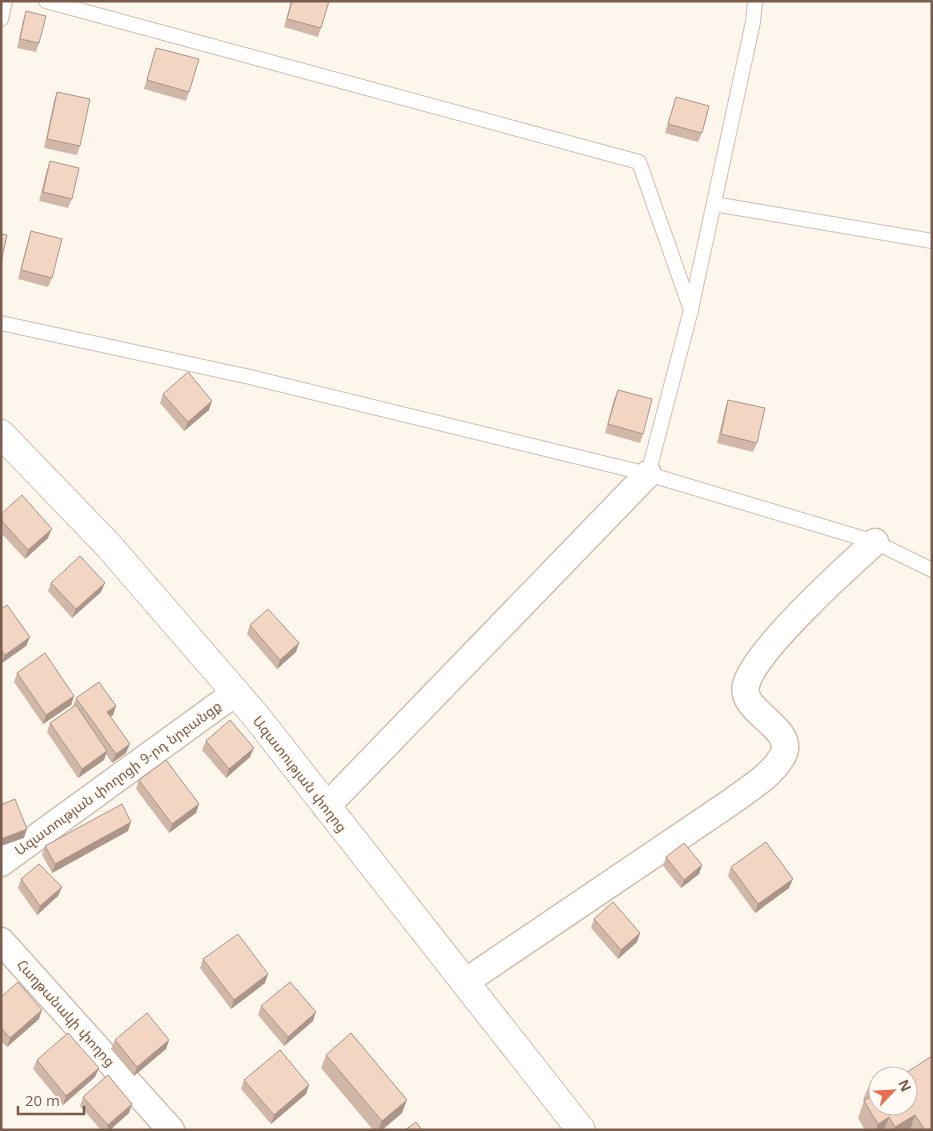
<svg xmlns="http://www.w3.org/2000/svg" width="933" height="1131" viewBox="0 0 933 1131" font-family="'Open Sans','Noto Sans Armenian',sans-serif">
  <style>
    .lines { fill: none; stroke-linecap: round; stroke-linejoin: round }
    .service-casing { stroke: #d1beb0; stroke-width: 16 }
    .minor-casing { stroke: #d1beb0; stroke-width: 29 }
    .tertiary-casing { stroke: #d1beb0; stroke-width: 30 }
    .service { stroke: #fff; stroke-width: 14 }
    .minor { stroke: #fff; stroke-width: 26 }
    .tertiary { stroke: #fff; stroke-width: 28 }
    .wall { fill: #d1b7a8 }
    .shaded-wall { fill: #aa9588 }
    .building { fill: #f3d5c3; stroke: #aa9588 }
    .labels { text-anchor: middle; stroke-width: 4.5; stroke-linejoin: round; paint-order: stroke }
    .street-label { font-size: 14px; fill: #7a5c4d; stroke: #fffaf3 }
  </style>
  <rect width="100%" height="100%" fill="#fdf6ec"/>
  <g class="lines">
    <defs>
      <path id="service" d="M46,1L639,162L691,310L648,474
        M1,19L5,1
        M714,204L932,241
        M691,309L753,22L755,1
        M1,323L250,377L648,474L875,542L932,570"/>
      <path id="minor" d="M326,807L648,474
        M1,863L235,693
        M1,941L171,1130
        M465,982L731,802C748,789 771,776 782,757C799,728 739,713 746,685C754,651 846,568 875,542"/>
      <path id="tertiary" d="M1,434L108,545L255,715L581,1130"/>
    </defs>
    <use href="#service" class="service-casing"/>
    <use href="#minor" class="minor-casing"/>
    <use href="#tertiary" class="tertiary-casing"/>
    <use href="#service" class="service"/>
    <use href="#minor" class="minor"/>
    <use href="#tertiary" class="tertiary"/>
  </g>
  <path class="wall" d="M291,1H329L318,37L284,27Z
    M26,11L39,43L36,52L17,48L23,20Z
    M156,48L189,92L186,101L144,89Z
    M57,92L80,146L77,155L44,148L54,101Z
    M676,97L702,133L698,142L665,133Z
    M50,161L72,199L68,208L39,201L47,169Z
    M31,231L52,278L48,287L18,279L28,240Z
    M618,390L643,434L640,443L605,433L614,399Z
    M163,394L209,410L184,431L160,403Z
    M728,400L757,443L753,452L717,443L725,409Z
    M1,514L48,538L25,559L1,533Z
    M51,583L101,592L72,618L48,591Z
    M1,609L30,637L26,646L2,663L1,662Z
    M250,625L296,652L277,669L247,634Z
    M17,673L74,696L71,705L43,724L14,682Z
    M76,698L116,706L113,715L110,717L126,753L112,763L106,754L104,760L78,778L47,732L50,723L73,707Z
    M206,741L250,757L226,778L202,750Z
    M139,780L199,804L196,813L169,833L136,789Z
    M128,831L52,873L42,855L45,846Z
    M666,857L702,865L699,874L681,888L663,866Z
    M731,867L789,888L755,913L728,876Z
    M21,879L62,887L58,896L37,915L18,888Z
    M594,919L640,933L637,942L618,959L591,928Z
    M203,959L265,983L231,1009L200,968Z
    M1,997L39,1019L7,1047L1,1041Z
    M261,1006L313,1021L284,1046L258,1015Z
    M115,1040H169L166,1049L134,1076L111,1049Z
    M326,1055L402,1113L382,1130H373L321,1068Z
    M37,1060L95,1077L63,1105L33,1069Z
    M244,1080L309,1085L306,1094L271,1124L241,1089Z
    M870,1083L908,1106L932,1130H865L858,1118L864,1101L863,1100Z
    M83,1097L129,1113L110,1130H101L80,1106Z"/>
  <path class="shaded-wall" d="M212,401L209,410L184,431L188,422Z
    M52,529L48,538L25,559L28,550Z
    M105,583L101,592L72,618L76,609Z
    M30,637L26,646L2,663L5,655Z
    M299,643L296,652L277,669L280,660Z
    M74,696L71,705L43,724L46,715Z
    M116,706L113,715L104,721L107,712Z
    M130,744L126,753L112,763L116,754Z
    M254,748L250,757L226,778L229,769Z
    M107,751L104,760L78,778L82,769Z
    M199,804L196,813L169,833L172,824Z
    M131,822L128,831L52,873L55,864Z
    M27,829L24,838L1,846V839Z
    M702,865L699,874L681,888L684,880Z
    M793,879L789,888L755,913L758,904Z
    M62,887L58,896L37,915L40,906Z
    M640,933L637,942L618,959L621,950Z
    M268,974L265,983L231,1009L234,1000Z
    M42,1010L39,1019L7,1047L10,1038Z
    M316,1012L313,1021L284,1046L288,1037Z
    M169,1040L166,1049L134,1076L137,1067Z
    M99,1068L95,1077L63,1105L66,1096Z
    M309,1085L306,1094L271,1124L274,1115Z
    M407,1100L402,1113L382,1130H378L382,1121Z
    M132,1104L129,1113L110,1130H107L108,1125Z
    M915,1115L910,1130H894L895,1127Z
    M889,1117L884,1130H876L878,1124Z"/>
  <path class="building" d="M292,1H329L321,28L287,19Z
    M26,11L46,16L39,43L20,39Z
    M156,48L199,59L189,92L147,80Z
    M57,92L90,99L80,146L47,139Z
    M676,97L709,106L702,133L668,124Z
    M50,161L79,168L72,199L43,192Z
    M31,231L62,239L52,278L21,270Z
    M1,234L7,235L1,262Z
    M188,372L212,401L188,422L163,394Z
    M618,390L652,399L643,434L608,424Z
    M728,400L765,408L757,443L721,434Z
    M22,495L52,529L28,550L1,520V514Z
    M80,556L105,583L76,609L51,583Z
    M7,605L30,637L5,655L1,649V609Z
    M268,609L299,643L280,660L250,625Z
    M45,653L74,696L46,715L17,673Z
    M99,682L116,706L107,712L130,744L116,754L76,698Z
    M76,705L107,751L82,769L50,723Z
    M230,720L254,748L229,769L206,741Z
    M166,760L199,804L172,824L139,780Z
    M15,799L27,829L1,839V805Z
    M122,804L131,822L55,864L45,846Z
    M766,842L793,879L758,904L731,867Z
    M684,843L702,865L684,880L666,857Z
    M39,864L62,887L40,906L21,879Z
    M613,902L640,933L621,950L594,919Z
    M238,934L268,974L234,1000L203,959Z
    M18,982L42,1010L10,1038L1,1028V997Z
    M290,982L316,1012L288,1037L261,1006Z
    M147,1013L169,1040L137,1067L115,1040Z
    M68,1033L99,1068L66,1096L37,1060Z
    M351,1033L407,1100L382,1121L326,1055Z
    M280,1050L309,1085L274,1115L244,1080Z
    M932,1056V1130H925L915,1115L895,1127L889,1117L878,1124L864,1101L876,1093L870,1083L878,1078V1106H908V1076H901Z
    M885,1073L887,1076H881Z
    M108,1075L132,1104L108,1125L83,1097Z
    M416,1122L422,1130H405Z"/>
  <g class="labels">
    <g class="street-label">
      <text transform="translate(300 774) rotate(52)" y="5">Ազատության փողոց</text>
      <text transform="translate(118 778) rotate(-36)" y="5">Ազատության փողոցի 9-րդ նրբանցք</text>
      <text transform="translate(66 1013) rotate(48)" y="5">Հաղթանակի փողոց</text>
    </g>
  </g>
  <rect width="933" height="1131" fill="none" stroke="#7a5c4d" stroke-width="5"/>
  <g transform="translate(893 1091) rotate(65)"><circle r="24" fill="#fffaf3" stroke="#cabbb1"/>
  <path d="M0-4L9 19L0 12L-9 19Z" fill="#e76f51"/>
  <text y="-8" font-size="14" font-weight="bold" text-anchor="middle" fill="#7a5c4d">N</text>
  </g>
  <path d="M18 1106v8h66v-8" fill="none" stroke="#7a5c4d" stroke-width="2.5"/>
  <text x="25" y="1106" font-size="15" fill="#7a5c4d" stroke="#fffaf3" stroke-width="4" paint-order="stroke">20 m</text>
</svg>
